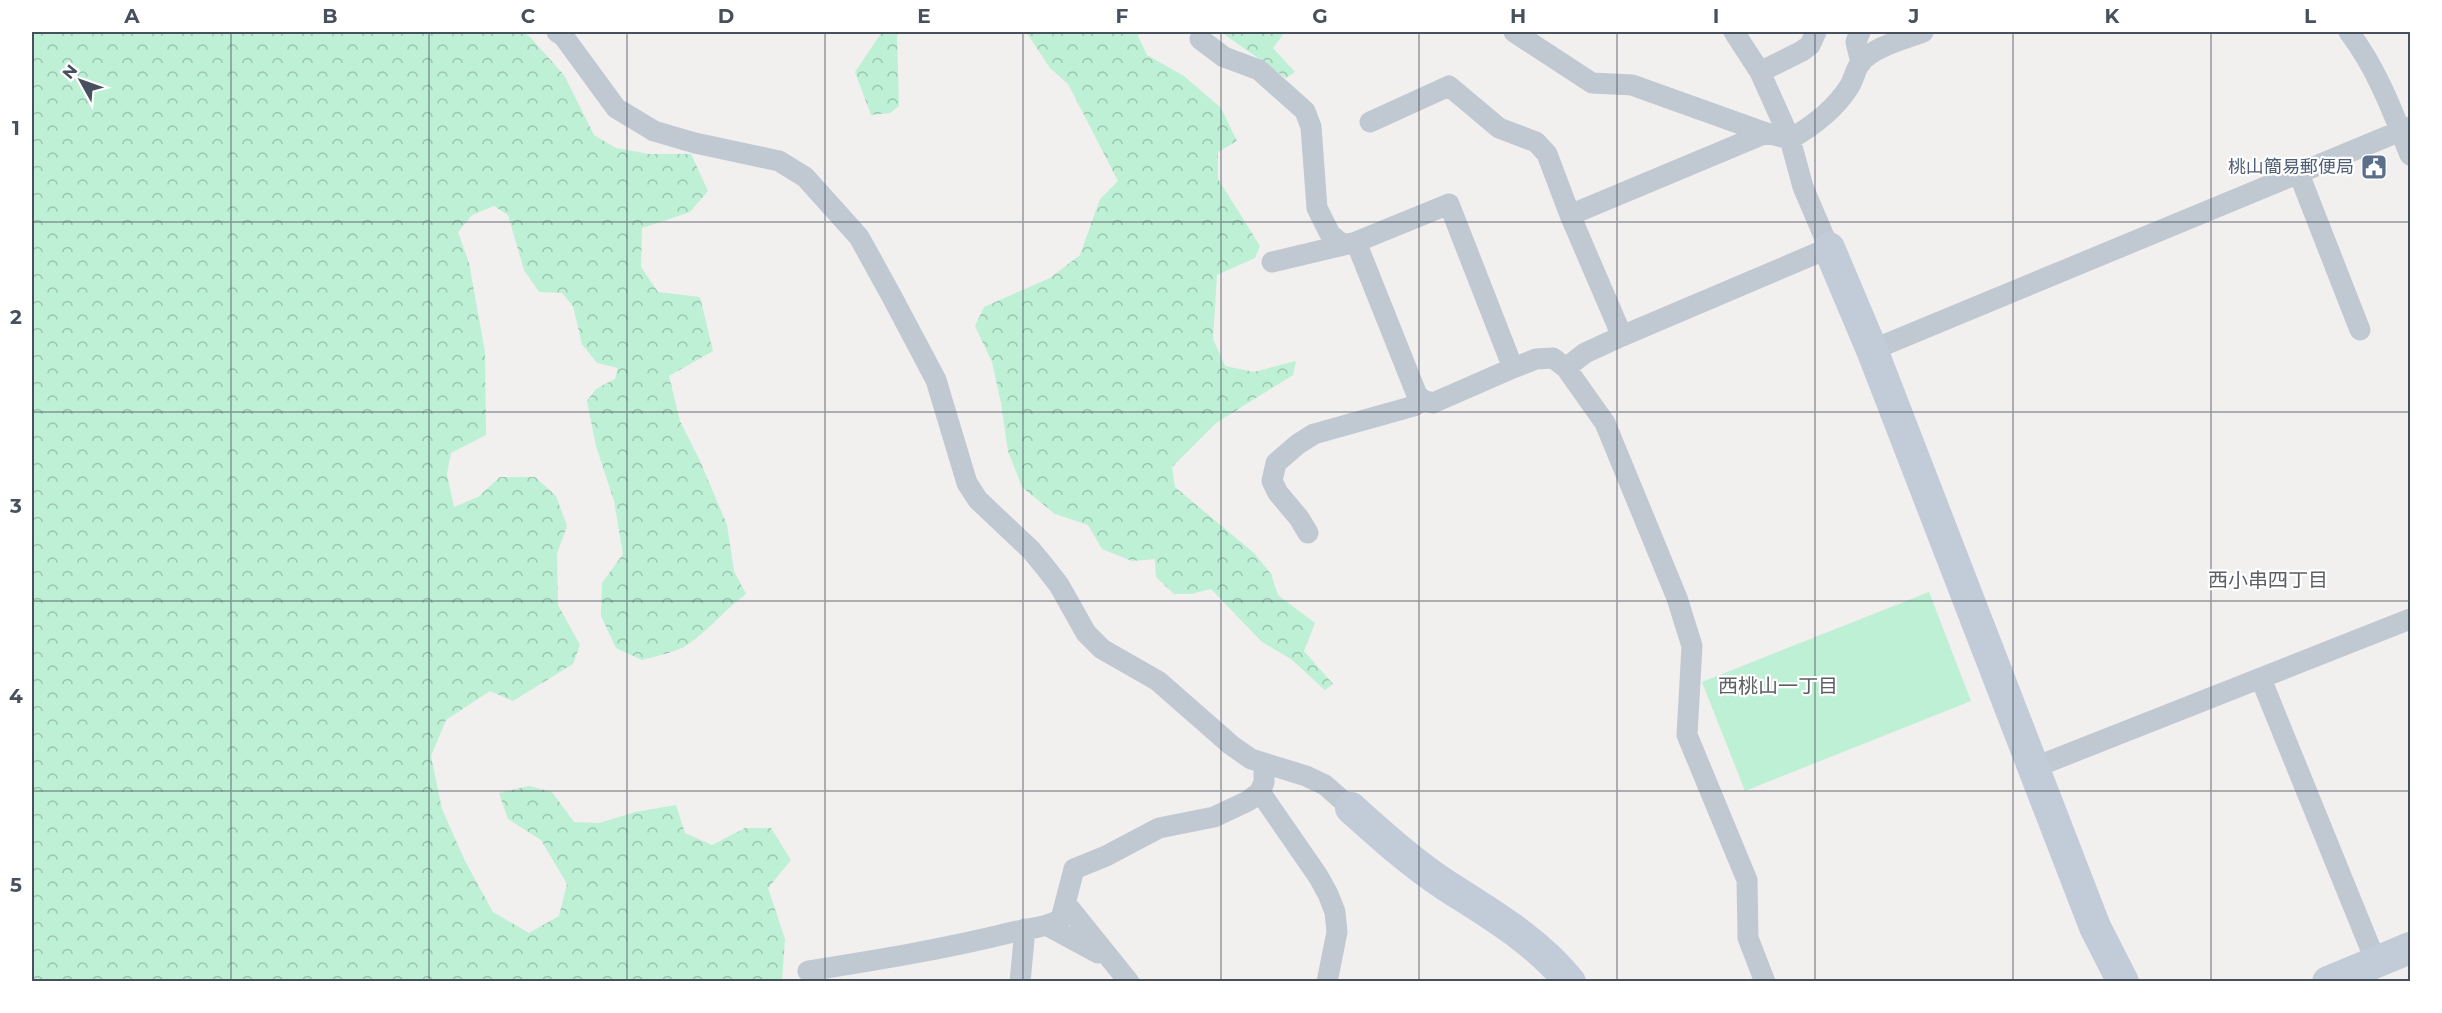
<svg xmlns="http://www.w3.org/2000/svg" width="2442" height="1013" viewBox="0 0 2442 1013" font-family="Montserrat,'Noto Sans JP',sans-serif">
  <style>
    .forest { fill: url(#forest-crowns) }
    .pitch { fill: #bdf0d4 }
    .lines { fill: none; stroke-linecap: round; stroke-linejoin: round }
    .street { stroke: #c0c9d1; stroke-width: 21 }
    .secondary { stroke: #c2cbd8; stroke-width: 32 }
    .grid { fill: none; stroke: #47515d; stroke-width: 1.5; stroke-opacity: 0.55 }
    .labels { text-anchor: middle; stroke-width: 4.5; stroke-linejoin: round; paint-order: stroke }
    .service-label { font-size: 18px; fill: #4e5e75; stroke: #fff; text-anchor: end }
    .neighbourhood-label { font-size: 20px; fill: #5c5f64; stroke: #fff }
    .neatline { fill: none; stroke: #47515d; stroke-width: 2 }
    .grid-label { font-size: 20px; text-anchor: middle; font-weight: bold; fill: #47515d }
  </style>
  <defs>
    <pattern id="forest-crowns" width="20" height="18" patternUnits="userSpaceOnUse" patternTransform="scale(1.5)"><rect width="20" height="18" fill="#bdf0d4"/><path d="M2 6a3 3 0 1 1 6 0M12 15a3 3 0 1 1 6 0" fill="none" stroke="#9bc5af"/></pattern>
  </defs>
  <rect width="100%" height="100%" fill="#f2efef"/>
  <path class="forest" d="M32,32H522L529,36L564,75L594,135L616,148L649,154H691L708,191L690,212L642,228L641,267L658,292L700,297L713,351L669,376L680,421L700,461L727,525L734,571L746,594C724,610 707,633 684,647C672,653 656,656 642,660L616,648L601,616L602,583L623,554L614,501L596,446L587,401L596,389L615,379L618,368L597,363L582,344L573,306L562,293L539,292L524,270L508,215L494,206L472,215L458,232L469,263L485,352L486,435L451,453L447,474L454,507L478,497L500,477H535L556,496L567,526L557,554L558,605L580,645L573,664L513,701L490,691L446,720L431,756L442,809L465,861L493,912L529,933L559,916L567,884L541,840L508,819L499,793L529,786L552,792L574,822L599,823L635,812L676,805L685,833L712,845L745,828H771L791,860L768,888L785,939L782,981H32Z
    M882,32H900L897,36L899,106L890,113L871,115L855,72Z
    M1026,32H1140L1138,36L1147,55L1184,76L1221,108L1237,141L1218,152V179L1260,246L1255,258L1217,275L1213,339L1225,366L1254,372L1296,361L1293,375L1216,423L1172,467L1175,487L1254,553L1271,574L1278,595L1315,623L1304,651L1333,684L1325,690L1291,659L1262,642L1211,589L1191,594H1174L1156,577L1155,559L1132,561L1102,549L1088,525L1055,514L1022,487L1008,451L1001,403L992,362L975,326L984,307L1050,278L1080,255L1100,199L1118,181L1068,84L1050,68Z
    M1221,32H1285L1273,48L1295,72L1286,78Z"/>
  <path class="pitch" d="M1929,592L1971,701L1745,791L1702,682Z"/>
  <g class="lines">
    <path class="street" d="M557,32L564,37L616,108L654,131L695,143L779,161L805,177L859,237L891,295L936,380L967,483L978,500L1031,550L1045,567L1059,585L1086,633L1102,649L1158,681L1231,745L1251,759L1306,776L1325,785L1351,808
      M1514,32L1592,83L1632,85L1766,133
      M1860,32L1856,42L1861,63
      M2349,32C2377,69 2393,112 2410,155
      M1200,39L1224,57L1259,70L1305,111L1311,127L1317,208L1330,234L1343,245
      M1760,72L1802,51L1810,45L1816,32
      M1370,122L1449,86L1499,128L1536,142L1547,154L1570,215L1622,336
      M2299,174L2360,330
      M1449,204L1513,368L1433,403L1423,400L1417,395L1356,242Z
      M1570,215L1766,133L1790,139C1813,126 1835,109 1849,87C1854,80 1855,69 1861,62C1875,46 1903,40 1923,32
      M1272,262L1352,243
      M1872,350L2410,127
      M1513,368L1536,359L1553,358L1566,368L1585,353L1622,336L1829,248L1803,187L1790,139L1760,72L1734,32
      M1566,368L1605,423L1677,598L1692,646L1687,735L1747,880L1748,938L1765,982
      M1308,533L1299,518L1278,493L1272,481L1276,463L1298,444L1314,434L1414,406L1423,400
      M2261,679L2376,962
      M2033,768L2410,619
      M1260,792L1318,876L1328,894L1335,912L1337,932L1327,982
      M1067,905L1129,982
      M1048,926L1098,953
      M808,971C877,960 945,949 1013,932C1030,928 1046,928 1061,919L1074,869L1106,856L1159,828L1214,817L1248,801L1260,792L1264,782V763
      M1020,982L1025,929"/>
    <path class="secondary" d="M1829,248L1872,350L2095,927L2123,982
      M1351,808C1381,835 1413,864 1447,886C1492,915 1536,940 1570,982
      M2328,982L2410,948"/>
  </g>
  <path class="grid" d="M231,32V982M429,32V982M627,32V982M825,32V982M1023,32V982M1221,32V982M1419,32V982M1617,32V982M1815,32V982M2013,32V982M2211,32V982M32,222H2410M32,412H2410M32,601H2410M32,791H2410"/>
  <defs>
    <symbol id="civic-square" viewBox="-11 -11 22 22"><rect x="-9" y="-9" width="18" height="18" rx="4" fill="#5c6f8a" stroke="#fff"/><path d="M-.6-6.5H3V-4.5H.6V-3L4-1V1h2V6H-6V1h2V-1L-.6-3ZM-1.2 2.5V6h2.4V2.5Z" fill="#fff"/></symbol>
  </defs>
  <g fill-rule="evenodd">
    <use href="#civic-square" x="2359" y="152" width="30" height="30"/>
  </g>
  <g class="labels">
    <g class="service-label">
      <text x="2354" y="173">桃山簡易郵便局</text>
    </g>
    <g class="neighbourhood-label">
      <text x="2268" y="587">西小串四丁目</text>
      <text x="1778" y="693">西桃山一丁目</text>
    </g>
  </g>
  <rect width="2442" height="1013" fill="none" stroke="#ffffff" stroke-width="66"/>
  <g transform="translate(81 81) rotate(310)" stroke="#ffffff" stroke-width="4.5" paint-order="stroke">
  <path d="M0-4.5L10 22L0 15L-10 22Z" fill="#47515d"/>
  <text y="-9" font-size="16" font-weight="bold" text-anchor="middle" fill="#47515d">N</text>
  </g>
  <rect x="33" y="33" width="2376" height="947" class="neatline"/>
  <g class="grid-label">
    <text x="132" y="23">A</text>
    <text x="330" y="23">B</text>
    <text x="528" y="23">C</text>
    <text x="726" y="23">D</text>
    <text x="924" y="23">E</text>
    <text x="1122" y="23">F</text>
    <text x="1320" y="23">G</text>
    <text x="1518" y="23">H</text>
    <text x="1716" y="23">I</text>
    <text x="1914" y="23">J</text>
    <text x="2112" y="23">K</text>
    <text x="2310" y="23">L</text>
    <text x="16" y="135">1</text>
    <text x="16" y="324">2</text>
    <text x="16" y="513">3</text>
    <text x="16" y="703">4</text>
    <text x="16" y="892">5</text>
  </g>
</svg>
